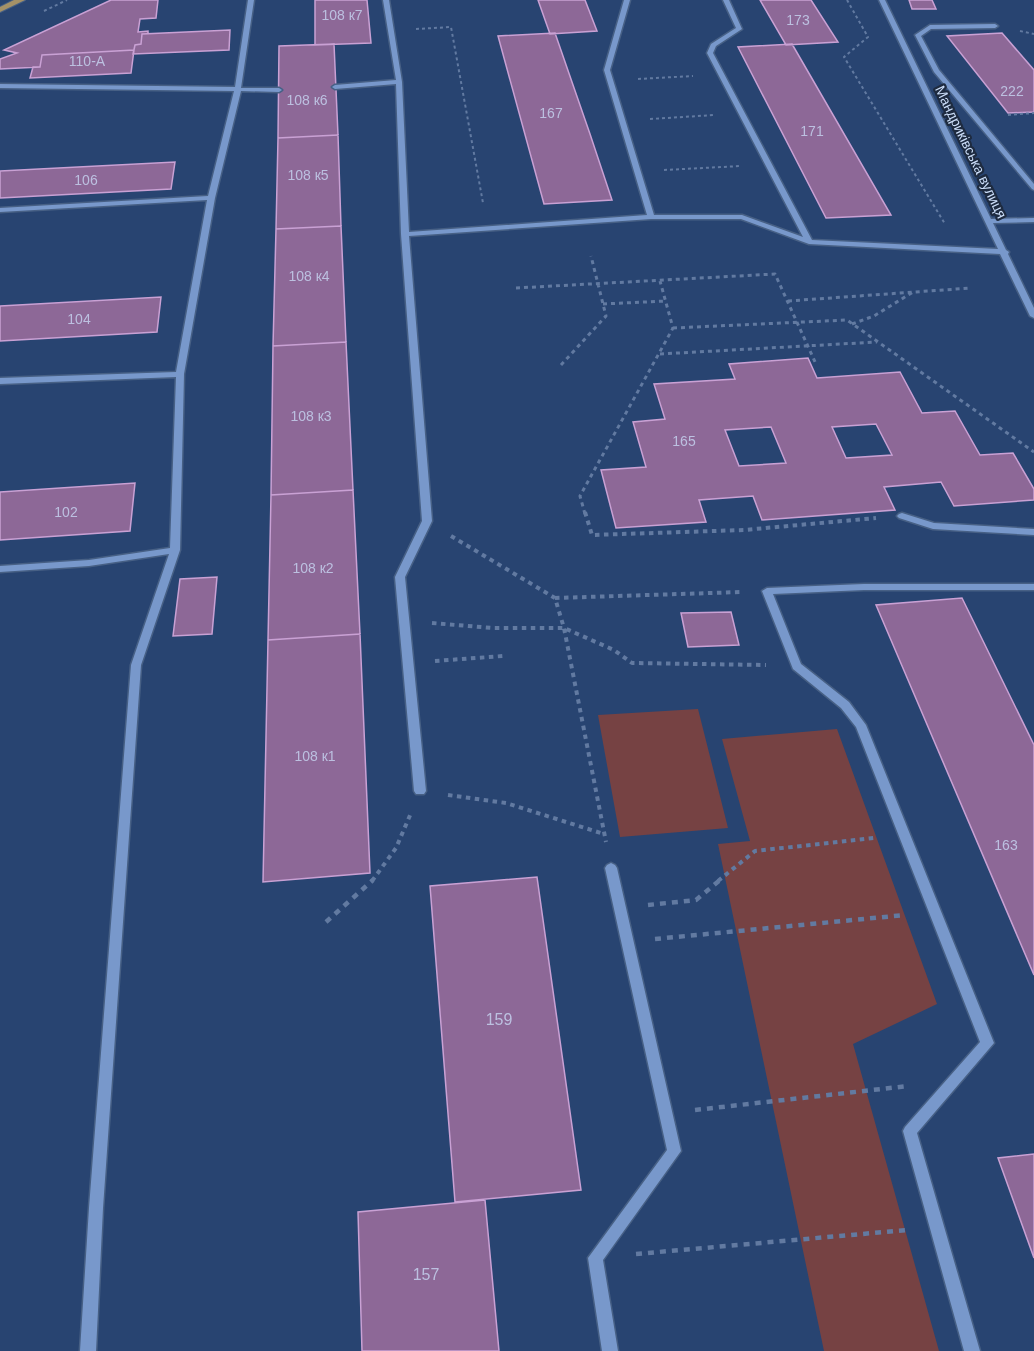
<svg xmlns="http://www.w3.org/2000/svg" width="1034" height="1351" viewBox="0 0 1034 1351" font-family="Arial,sans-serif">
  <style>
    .green { fill: #764243 }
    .building { fill: #8d6897; stroke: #c9a1d4; stroke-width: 1.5; fill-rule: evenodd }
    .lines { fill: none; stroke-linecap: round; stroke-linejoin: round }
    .minor-casing { stroke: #476085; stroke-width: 3 }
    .major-casing { stroke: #476085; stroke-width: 2 }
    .path-far3 { stroke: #627aa1; stroke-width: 2; stroke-dasharray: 3 3; stroke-linecap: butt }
    .path-far2 { stroke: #627aa1; stroke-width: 3; stroke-dasharray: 4 4; stroke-linecap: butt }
    .path-far1 { stroke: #627aa1; stroke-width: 4; stroke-dasharray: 4.5 4.5; stroke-linecap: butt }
    .path { stroke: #627aa1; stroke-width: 4.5; stroke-dasharray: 6 6; stroke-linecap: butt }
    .minor { fill: #7898cb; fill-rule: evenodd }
    .major { fill: #a49167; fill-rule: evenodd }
    .labels { text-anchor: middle; stroke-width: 4.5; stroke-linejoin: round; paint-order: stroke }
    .number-label { font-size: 14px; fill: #bcc0e0 }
    .far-street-label { font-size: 14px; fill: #cbddf8; stroke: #1e2b40 }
    .near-number-label { font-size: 16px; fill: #bcc0e0 }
  </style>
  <rect width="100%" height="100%" fill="#284471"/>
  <path class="green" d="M698,709L728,828L620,837L598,715Z
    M837,729L937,1004L853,1044L939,1351H824L718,844L750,841L722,739Z"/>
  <path class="building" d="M111,0H158L156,18L140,19L138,32L148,31V34H142L141,44L135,45L134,50L42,55L40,67L0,69V59L17,53L4,50Z
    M315,0H367L371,43L315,45Z
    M538,0H585L597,31L550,34Z
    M760,0H811L838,42L786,45Z
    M909,0H932L936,9H912Z
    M230,30L229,50L133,54L135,45L141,44L142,34Z
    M555,33L590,134L612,200L544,204L498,36Z
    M1002,33L1034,70V112L1008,113L947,36Z
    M334,44L338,135L278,138L279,46Z
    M792,44L891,215L826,218L738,47Z
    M134,50L131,73L30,78L33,67H40L42,55Z
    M338,135L341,226L276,229L278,138Z
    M175,162L171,189L0,198V171Z
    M341,226L346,342L273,346L276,229Z
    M161,297L157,332L0,341V306Z
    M346,342L353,490L271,495L273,346Z
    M808,358L817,378L900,372L922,413L955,411L980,455L1013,453L1034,489V500L954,506L941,482L884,487L895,510L762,520L753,496L699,500L706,522L616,528L601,470L646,467L633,422L665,419L654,384L735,379L729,364ZM876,424L892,455L846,458L832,427ZM771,427L786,463L739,466L725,430Z
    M135,483L130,531L0,540V492Z
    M353,490L360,634L268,640L271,495Z
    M217,577L212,634L173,636L180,579Z
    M962,598L1034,745V975L876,605Z
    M731,612L739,645L688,647L681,613Z
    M360,634L370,873L263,882L268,640Z
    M537,877L581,1190L455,1202L430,886Z
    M1034,1154V1258L998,1158Z
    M485,1200L499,1351H362L358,1212Z"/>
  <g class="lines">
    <defs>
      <path id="minor" d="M248,0H254L241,88H279L282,90L279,92L241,91L215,198L184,374L180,550L141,665L103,1208L96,1351H80L89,1208L131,665L169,554L89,566L0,572V566L89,560L170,548L176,377L0,384V378L176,372L207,200L0,212V208L208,196L234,91L0,88V84L235,87Z
        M383,0H389L402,82L409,232L647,215L604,70L624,0H630L610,70L654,215H742L803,237L707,53L711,44L736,28L723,0H729L742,29L716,46L713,53L812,240L998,249L879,0H885L991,219L1034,218V222L993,223L1006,250L1009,252L1008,254L1034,308V318L1030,316L1000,254L809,244L741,219H651L409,236L432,521L405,577L426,791L424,794H416L414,791L395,577L422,521L401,234L396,84L335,89L332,87L335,85L396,80Z
        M930,25L995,24L998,26L995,28L931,29L921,36L939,70L1034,184V190L1032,189L934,72L915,35Z
        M902,513L934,523L1034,529V535L933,529L899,518L897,516L899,514Z
        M864,584H1034V590H864L773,594L801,664L849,702L866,725L994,1043L917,1133L980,1351H964L903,1131L905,1127L980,1042L856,727L841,708L793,669L762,591L767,588Z
        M611,863L615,865L617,868L681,1151L603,1260L618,1351H602L588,1258L667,1150L605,868L607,865Z"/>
      <path id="major" d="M14,0H25L0,12V7Z"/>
    </defs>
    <use href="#minor" class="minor-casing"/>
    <use href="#major" class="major-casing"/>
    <path class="path-far3" d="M847,0L868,37L844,57L945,224
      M44,11L67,0
      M416,29L451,27L483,203
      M1020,31L1034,34
      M638,79L693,76
      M1008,115L1034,113
      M650,119L714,115
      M664,170L741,166"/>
    <path class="path-far2" d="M516,288L775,274L816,364
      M788,301L971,288
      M603,304L666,301
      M852,324L874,316L913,292
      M673,328L847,320L1034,452
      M660,354L877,342
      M561,365L606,316L591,256
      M585,514L580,496L673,328L660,281"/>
    <path class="path-far1" d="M585,512L592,535L744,530L876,518
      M451,536L555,598L564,628L606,842
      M555,598L742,592
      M432,623L492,628H564L614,650L632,663L766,665
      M435,661L503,656
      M448,795L506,803L604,834
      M372,881L396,848L411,813
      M718,881L755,851L874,838"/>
    <path class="path" d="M648,905L696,900L720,880
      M326,922L373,880
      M655,939L905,915
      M695,1110L908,1086
      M636,1254L907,1230"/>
    <use href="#minor" class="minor"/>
    <use href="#major" class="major"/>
  </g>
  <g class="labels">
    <g class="number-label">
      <text x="342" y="20">108 к7</text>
      <text x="798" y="25">173</text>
      <text x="87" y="66">110-А</text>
      <text x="1012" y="96">222</text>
      <text x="307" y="105">108 к6</text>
      <text x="551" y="118">167</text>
      <text x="812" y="136">171</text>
      <text x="308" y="180">108 к5</text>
      <text x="86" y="185">106</text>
      <text x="309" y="281">108 к4</text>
      <text x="79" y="324">104</text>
      <text x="311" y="421">108 к3</text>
      <text x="684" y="446">165</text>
      <text x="66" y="517">102</text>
      <text x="313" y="573">108 к2</text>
      <text x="315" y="761">108 к1</text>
      <text x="1006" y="850">163</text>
    </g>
    <g class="far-street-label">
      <text transform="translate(971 152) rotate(64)" y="5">Мандриківська вулиця</text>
    </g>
    <g class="near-number-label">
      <text x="499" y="1025">159</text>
      <text x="426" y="1280">157</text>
    </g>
  </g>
</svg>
